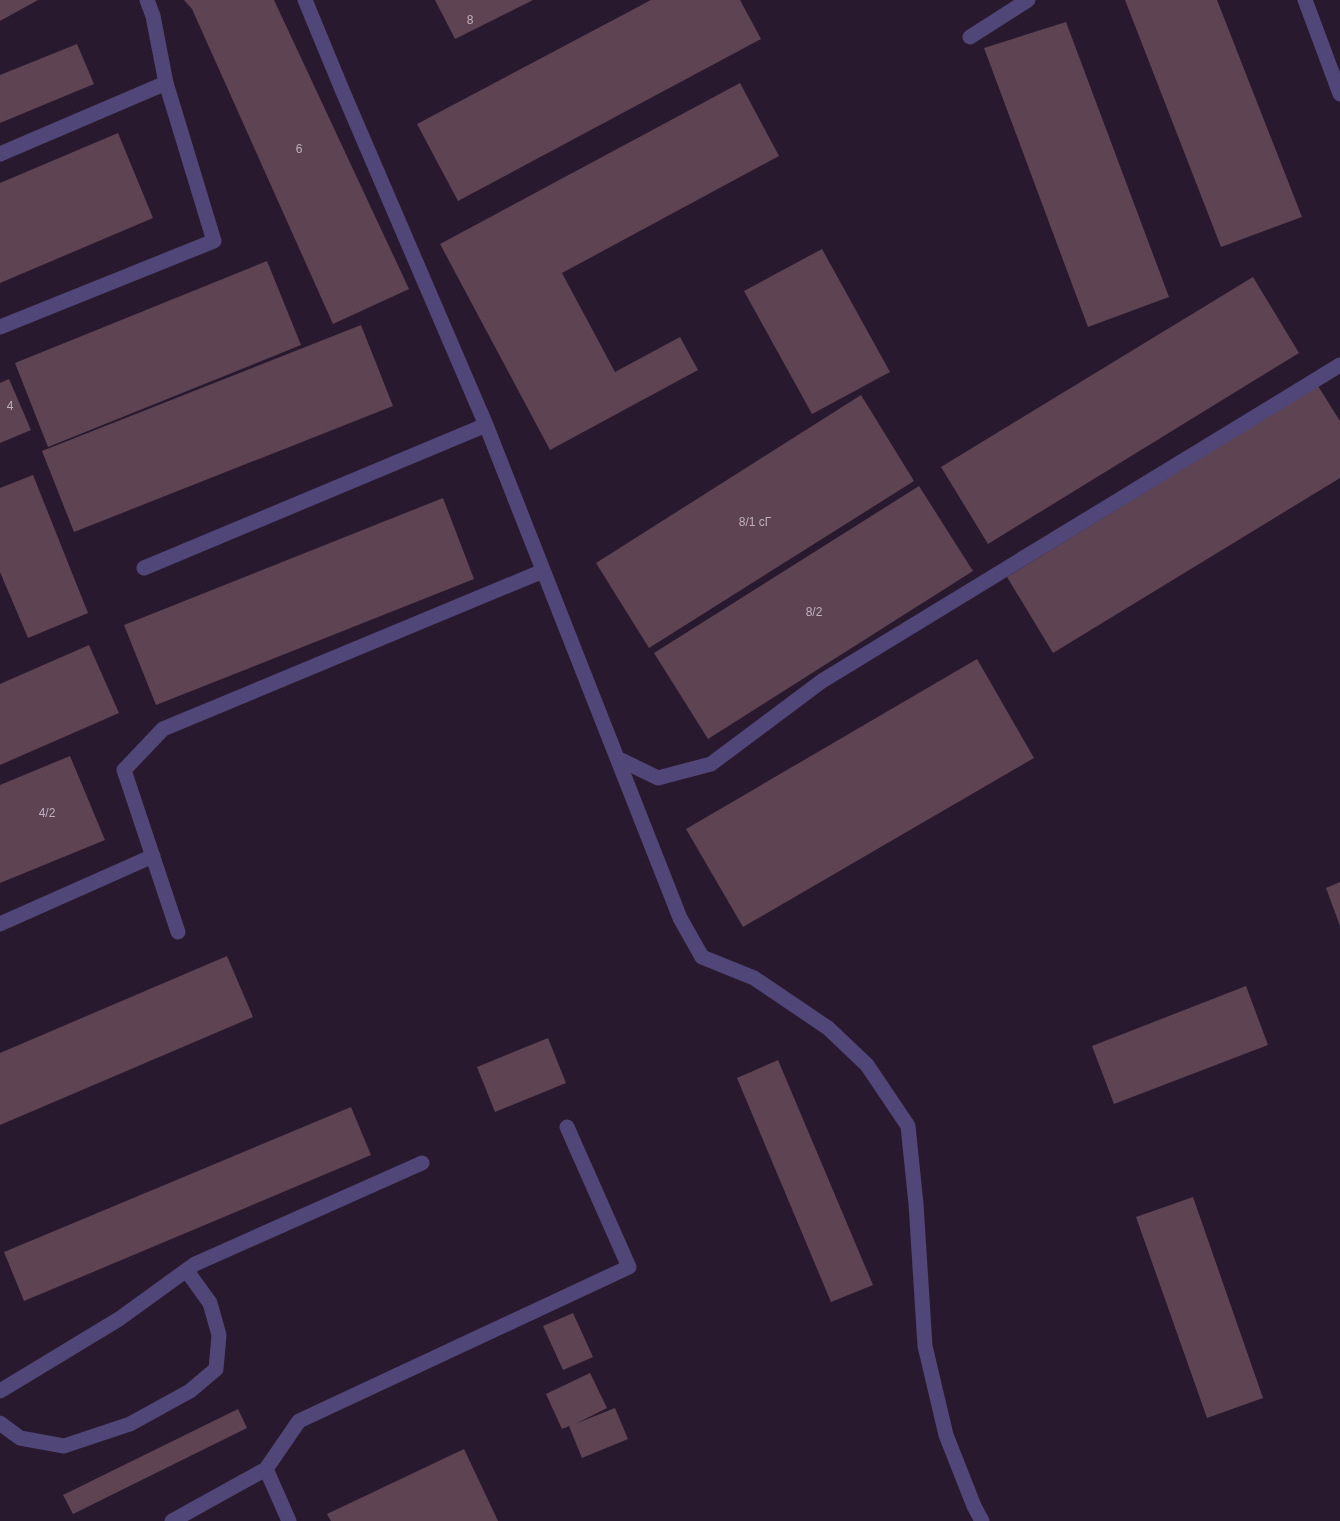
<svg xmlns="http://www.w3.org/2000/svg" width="1340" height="1521" viewBox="0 0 1340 1521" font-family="Helvetica,sans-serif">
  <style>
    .building { fill: #5e4352 }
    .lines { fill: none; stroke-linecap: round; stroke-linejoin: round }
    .service { stroke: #504677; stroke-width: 15 }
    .minor { stroke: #504677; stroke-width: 15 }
    .labels { text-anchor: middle; stroke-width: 5; stroke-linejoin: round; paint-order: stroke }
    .number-label { font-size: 12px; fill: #beb0be }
  </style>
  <rect width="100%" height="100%" fill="#29192e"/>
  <path class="building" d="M0,0H38L0,21Z
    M184,0H274L409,289L333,324L192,9Z
    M435,0H533L455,39Z
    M651,0H740L761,39L458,201L417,124Z
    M1125,0H1217L1302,217L1221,247Z
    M1066,22L1169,297L1088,327L984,48Z
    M77,44L94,84L0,123V75Z
    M740,83L779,156L562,273L615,372L680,337L698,370L550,450L440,244Z
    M118,133L153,218L0,283V183Z
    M822,249L890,372L812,414L744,291Z
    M267,261L301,345L48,447L15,363Z
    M1253,277L1299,353L988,544L941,467Z
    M361,325L393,406L74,532L42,451Z
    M9,379L31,430L0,443V383Z
    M1318,386L1340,421V478L1053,653L1007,577Z
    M861,395L914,481L649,648L596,563Z
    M33,475L88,613L28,638L0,572V488Z
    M919,486L973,571L708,739L654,653Z
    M443,498L474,579L156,705L124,625Z
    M89,645L119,713L0,765V684Z
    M977,659L1034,758L743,927L686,829Z
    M70,756L105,840L0,883V785Z
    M1340,882V926L1326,888Z
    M227,956L253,1017L0,1125V1053Z
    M1246,986L1268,1045L1114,1104L1092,1046Z
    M548,1038L566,1083L495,1112L477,1067Z
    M778,1060L873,1285L831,1302L737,1078Z
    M351,1107L371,1155L24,1301L4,1252Z
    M1193,1197L1263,1398L1207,1418L1136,1217Z
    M573,1313L593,1357L563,1370L543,1326Z
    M590,1373L607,1408L575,1424L615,1408L628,1439L582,1458L569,1426L562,1429L546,1394Z
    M238,1409L247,1428L73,1514L63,1495Z
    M464,1449L498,1521H331L327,1514Z"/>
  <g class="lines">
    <path class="service" d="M305,0L343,92L486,425L680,918L702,957L754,978L828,1028L867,1065L908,1126L916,1204L925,1346L946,1435L974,1506L982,1521
      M970,37L1028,0
      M0,154L166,83
      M0,327L214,241L166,83L153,16L147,0
      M144,568L486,425
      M617,758L658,778L711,764L822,681L1340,365
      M0,924L153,856
      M178,932L124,770L163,729L543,571
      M0,1391L119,1319L195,1264L422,1163
      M0,1423L20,1438L64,1446L130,1424L190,1391L216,1369L219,1335L210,1303L187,1271
      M266,1469L299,1421L629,1267L567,1127
      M172,1521L266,1469L289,1521"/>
    <path class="minor" d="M1305,0L1340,94"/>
  </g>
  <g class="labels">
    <g class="number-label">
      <text x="470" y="24">8</text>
      <text x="299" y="153">6</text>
      <text x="10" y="410">4</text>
      <text x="755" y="526">8/1 сГ</text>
      <text x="814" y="616">8/2</text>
      <text x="47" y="817">4/2</text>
    </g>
  </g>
</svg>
